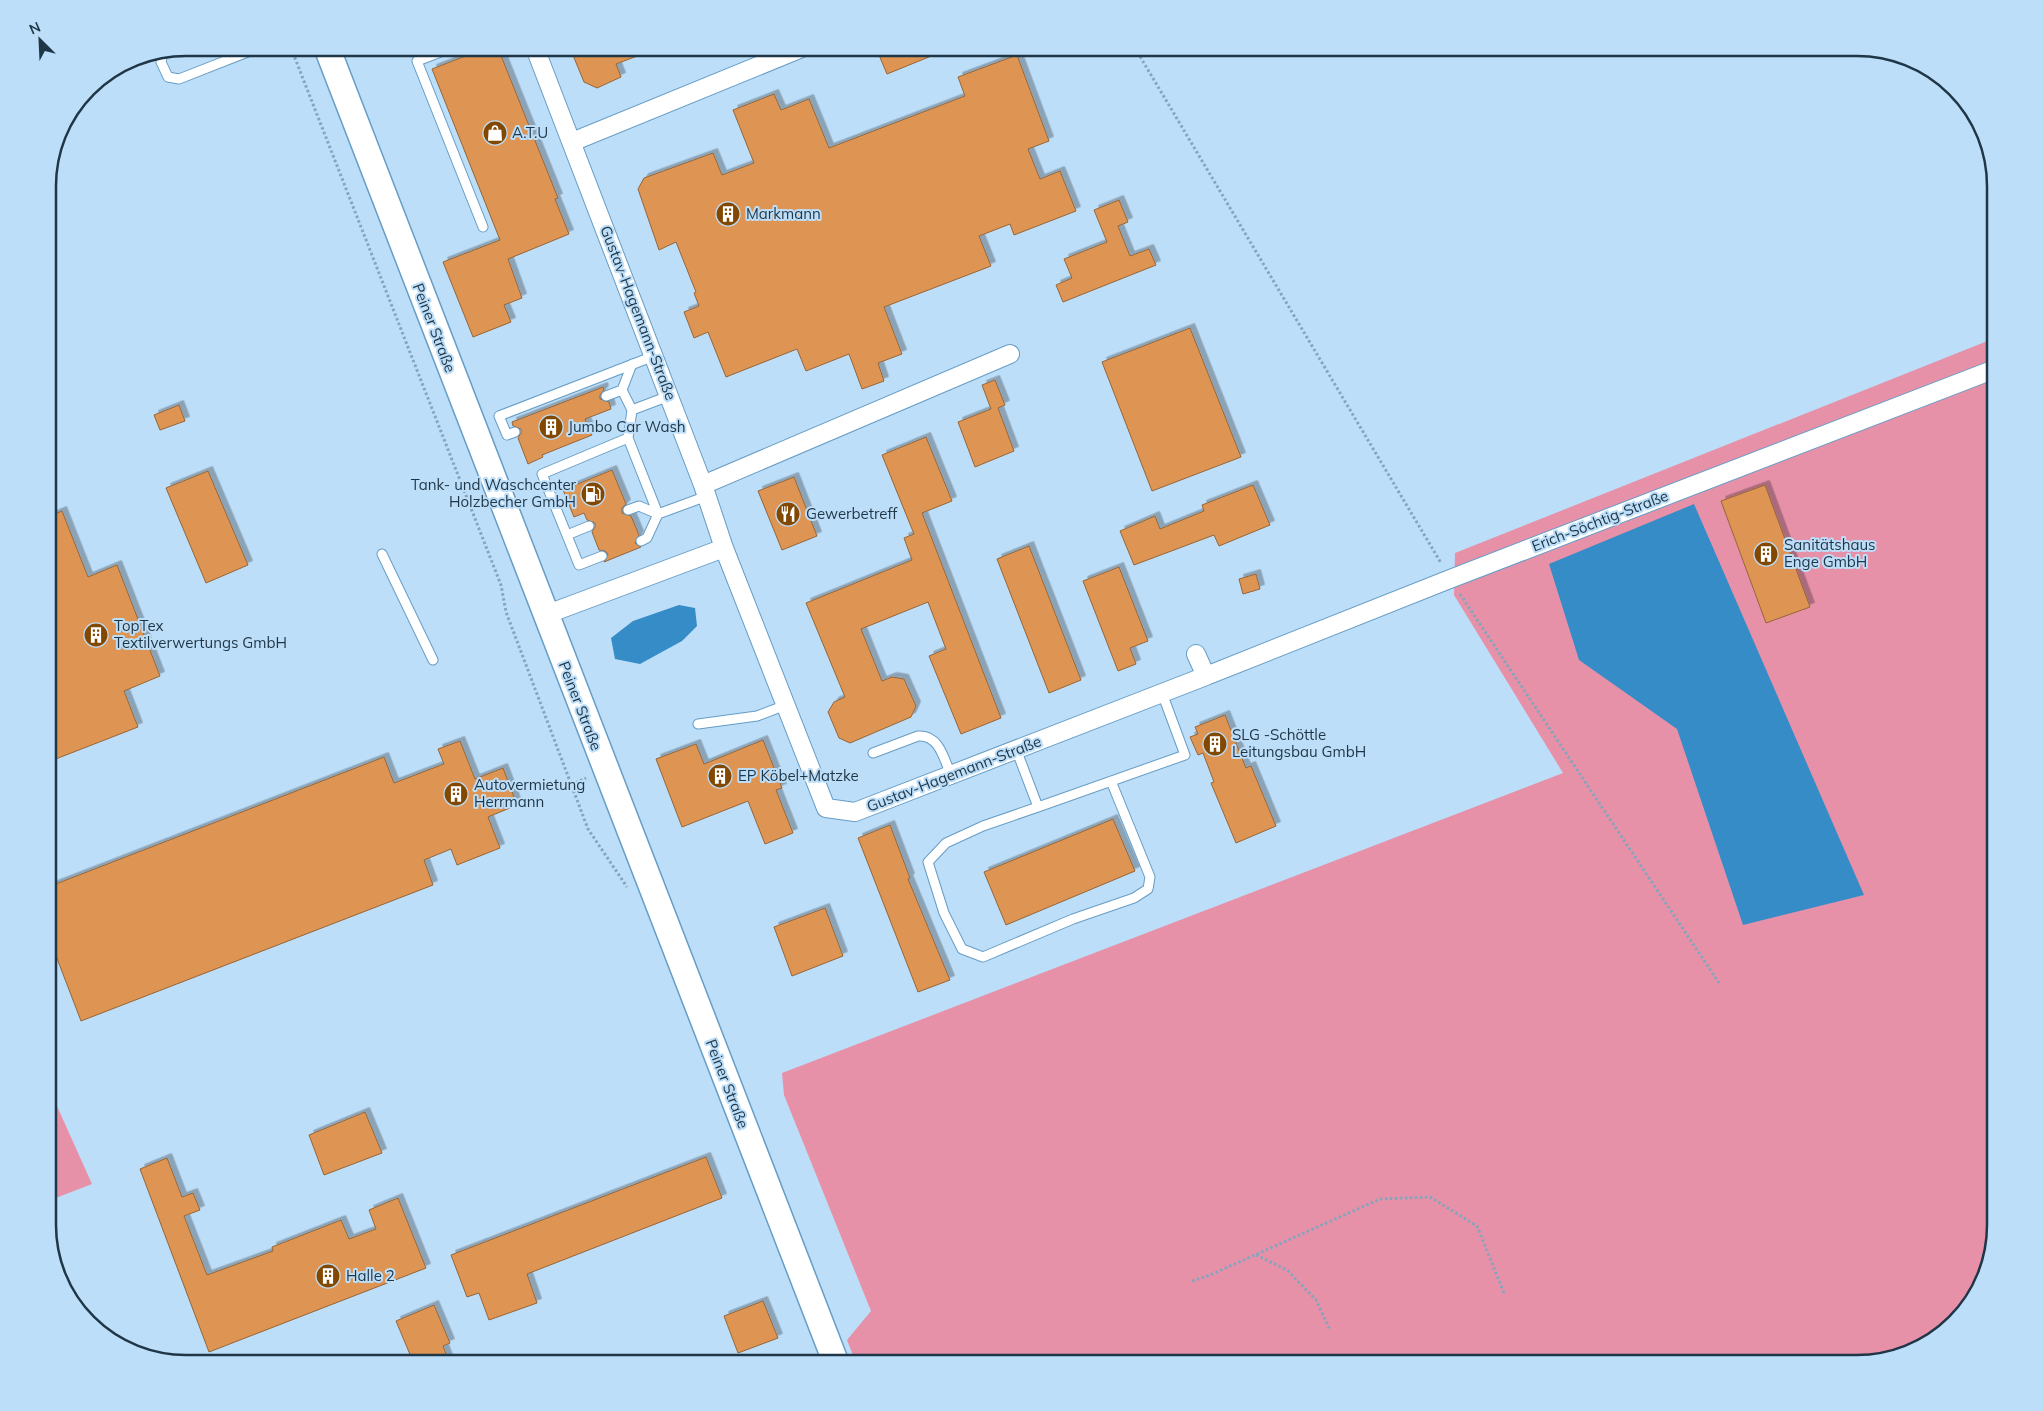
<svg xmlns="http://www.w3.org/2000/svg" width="2043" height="1411" viewBox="0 0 2043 1411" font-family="Mulish,sans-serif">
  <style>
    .green { fill: #e791a9 }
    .water { fill: #358cc7 }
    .building { fill: #de9553; stroke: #94653a; filter: url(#shadow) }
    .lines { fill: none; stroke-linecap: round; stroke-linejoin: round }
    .lane-casing { stroke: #669dc6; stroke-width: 11 }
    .street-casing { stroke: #669dc6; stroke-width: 20 }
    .secondary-casing { stroke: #669dc6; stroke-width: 28 }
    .path { stroke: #86a4bb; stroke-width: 3; stroke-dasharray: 2.5 2.5; stroke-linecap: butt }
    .lane { stroke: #fff; stroke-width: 9 }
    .street { stroke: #fff; stroke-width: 18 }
    .secondary { stroke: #fff; stroke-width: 25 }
    .labels { text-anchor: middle; stroke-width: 4; stroke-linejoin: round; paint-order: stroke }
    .poi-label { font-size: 15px; fill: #1f3647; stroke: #bddef8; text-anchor: start }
    .street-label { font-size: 15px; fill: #1f3647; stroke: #bddef8 }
    .rim { fill: none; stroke: #1f3647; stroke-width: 2.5 }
  </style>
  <defs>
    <filter id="shadow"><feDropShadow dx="4.5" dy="-4.5" stdDeviation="0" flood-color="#0004"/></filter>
  </defs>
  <rect width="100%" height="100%" fill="#bddef8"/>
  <path class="green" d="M1995,338V1225L1972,1302L1918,1349L1857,1363H856L847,1340L871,1311L784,1095L782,1073L1563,773L1454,595L1455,553Z
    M48,1086L92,1184L48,1201Z"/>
  <path class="water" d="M1694,504L1864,895L1743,925L1677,729L1579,660L1549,564Z
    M679,605L695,608L697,626L682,641L640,664L615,659L611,638L633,621Z"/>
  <path class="building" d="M486,48H498L558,198L555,199L569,234L508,259L522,298L504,305L511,322L473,337L443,262L500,240L432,69Z
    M570,48H656V49L616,64L621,77L597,88L584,82Z
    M876,48H951L887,74Z
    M1017,55L1049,141L1028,149L1040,179L1060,171L1076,211L1014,235L1010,224L979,236L991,266L884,307L902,354L878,363L884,381L862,389L849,354L806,371L797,349L726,377L708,332L694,338L684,312L699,306L694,293L696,292L676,242L659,250L638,189L644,178L713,153L722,175L754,163L733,110L774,94L781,110L809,99L829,148L965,96L958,77Z
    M1119,200L1128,222L1118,226L1130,256L1149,249L1156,265L1063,302L1056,285L1072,278L1064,259L1107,242L1094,210Z
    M1190,328L1241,457L1152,491L1102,362Z
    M995,380L1005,405L998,408L1014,451L975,467L958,422L991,409L982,385Z
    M603,387L604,390L600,395V399L609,402L611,409L585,419L592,435L542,455L543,457L528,464L518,438L521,433V429L513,426L512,422Z
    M179,405L185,421L160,430L154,415Z
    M926,437L952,501L922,513L1001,718L961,734L929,656L946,649L928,602L861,629L882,681L892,677L904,679L916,706L911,717L850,743L839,738L828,712L834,702L845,697L806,603L912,560L904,538L914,534L882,455Z
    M612,470L626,504L622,508V513L631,516L639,535L635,543L641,547L604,562L608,554L605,551L599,550L592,532L595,527V523L587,520L584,513L574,517L563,490Z
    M208,471L248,565L206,583L166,488Z
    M794,477L817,536L782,550L758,491Z
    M1253,485L1270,525L1219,546L1214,535L1134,565L1120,531L1155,516L1160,529L1204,511L1202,505Z
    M1765,485L1810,607L1766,623L1721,501Z
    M62,511L88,577L117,565L160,676L124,691L138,727L48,762V517Z
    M1029,546L1081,680L1049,693L997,559Z
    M1119,567L1148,641L1130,648L1136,664L1118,671L1083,581Z
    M1256,574L1260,589L1243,594L1239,579Z
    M1225,715L1246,768L1251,766L1276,826L1236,843L1211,783L1214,782L1203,753L1198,755L1190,737L1198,734L1195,727Z
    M763,740L782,788L776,790L793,833L765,844L748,801L682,827L656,759L696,744L704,764Z
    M460,741L475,779L503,768L517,805L488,817L500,848L457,865L451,849L424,860L433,885L81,1021L48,935V887L384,757L394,783L444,764L438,749Z
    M1113,819L1135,871L1006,925L984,872Z
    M890,825L910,878L908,879L950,980L918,992L858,838Z
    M825,908L843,956L792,976L774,927Z
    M365,1112L382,1153L324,1175L309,1135Z
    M706,1157L722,1198L527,1274L537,1303L489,1320L479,1293L467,1297L451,1255Z
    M167,1158L182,1197L193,1193L200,1210L184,1216L207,1275L273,1251L272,1247L341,1220L349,1239L376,1229L369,1210L398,1198L426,1268L209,1352L140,1169Z
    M763,1301L778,1338L738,1353L724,1316Z
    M434,1305L450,1343L443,1346L450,1364H414L396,1321Z"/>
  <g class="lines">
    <defs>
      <path id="lane" d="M451,48L417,61L483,227
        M163,52L161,62L168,77L179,79L258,48
        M632,364L622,390L632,410
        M606,396L622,390
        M515,432L507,435L499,416L654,356
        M628,438L658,514
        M628,510L639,506L658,514
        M567,535L589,526
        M641,541L647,538L658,514L707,496
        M382,554L433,660
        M602,556L579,565L542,474L628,438L632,410L669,396
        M698,724L757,716L786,705
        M1016,749L1038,807L1185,755L1162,693
        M873,753L918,736C939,734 944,759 951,775
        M1038,807L983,826L946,843L928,862L944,913L962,949L983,957L1073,919L1134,898L1148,889L1150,877L1111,781"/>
      <path id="street" d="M535,48L703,485L724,548
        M572,142L802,48
        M703,485L1010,354
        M545,615L724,548L826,808L855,812L1206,676L1196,654
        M1206,676L1450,579L1995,369"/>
      <path id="secondary" d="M327,48L836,1363"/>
    </defs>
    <use href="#lane" class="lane-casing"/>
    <use href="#street" class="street-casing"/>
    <use href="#secondary" class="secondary-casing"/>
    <path class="path" d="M291,48L501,585L506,612L588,829L627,887
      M1135,48L1441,563
      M1460,594L1719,983
      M571,785L586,778
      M1256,1255L1287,1270L1316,1300L1330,1330
      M1192,1281L1210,1275L1380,1199L1430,1197L1477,1226L1504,1293"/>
    <use href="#lane" class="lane"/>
    <use href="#street" class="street"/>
    <use href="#secondary" class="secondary"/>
  </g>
  <defs>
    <symbol id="shop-disc" viewBox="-11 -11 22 22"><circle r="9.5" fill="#834800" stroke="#bddef8"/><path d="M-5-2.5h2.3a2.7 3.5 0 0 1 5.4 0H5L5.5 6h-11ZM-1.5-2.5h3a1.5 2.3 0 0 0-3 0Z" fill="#fff"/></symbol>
    <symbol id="building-disc" viewBox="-11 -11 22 22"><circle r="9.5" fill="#834800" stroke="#bddef8"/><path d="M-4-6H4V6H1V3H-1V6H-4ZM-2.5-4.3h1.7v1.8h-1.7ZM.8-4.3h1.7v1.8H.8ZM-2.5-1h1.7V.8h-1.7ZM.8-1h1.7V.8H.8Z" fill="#fff"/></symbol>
    <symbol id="fuel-disc" viewBox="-11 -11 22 22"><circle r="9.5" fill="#834800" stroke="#bddef8"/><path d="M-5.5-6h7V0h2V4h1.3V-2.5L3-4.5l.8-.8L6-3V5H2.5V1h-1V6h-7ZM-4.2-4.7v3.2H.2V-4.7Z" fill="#fff"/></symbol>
    <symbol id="restaurant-disc" viewBox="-11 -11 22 22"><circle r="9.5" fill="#834800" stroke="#bddef8"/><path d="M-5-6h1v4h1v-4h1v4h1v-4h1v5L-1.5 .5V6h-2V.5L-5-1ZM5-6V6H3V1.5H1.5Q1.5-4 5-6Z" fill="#fff"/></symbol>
  </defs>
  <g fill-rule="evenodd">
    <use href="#shop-disc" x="481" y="119" width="28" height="28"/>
    <use href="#building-disc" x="714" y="200" width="28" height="28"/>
    <use href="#building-disc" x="537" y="413" width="28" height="28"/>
    <use href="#fuel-disc" x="579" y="480" width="28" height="28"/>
    <use href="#restaurant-disc" x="774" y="500" width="28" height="28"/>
    <use href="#building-disc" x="1752" y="540" width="28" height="28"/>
    <use href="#building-disc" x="82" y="621" width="28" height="28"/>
    <use href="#building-disc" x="1201" y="730" width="28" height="28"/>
    <use href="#building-disc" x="706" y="762" width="28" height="28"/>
    <use href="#building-disc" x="442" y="780" width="28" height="28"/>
    <use href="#building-disc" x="314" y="1262" width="28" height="28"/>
  </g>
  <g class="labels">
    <g class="poi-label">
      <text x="512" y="138">A.T.U</text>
      <text x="746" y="219">Markmann</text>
      <text x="568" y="432">Jumbo Car Wash</text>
      <text x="576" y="490" text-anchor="end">Tank- und Waschcenter<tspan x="576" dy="17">Holzbecher GmbH</tspan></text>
      <text x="806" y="519">Gewerbetreff</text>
      <text x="1784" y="550">Sanitätshaus<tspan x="1784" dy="17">Enge GmbH</tspan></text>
      <text x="114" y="631">TopTex<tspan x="114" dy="17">Textilverwertungs GmbH</tspan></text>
      <text x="1232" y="740">SLG -Schöttle<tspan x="1232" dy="17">Leitungsbau GmbH</tspan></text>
      <text x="738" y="781">EP Köbel+Matzke</text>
      <text x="474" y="790">Autovermietung<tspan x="474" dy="17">Herrmann</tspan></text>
      <text x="346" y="1281">Halle 2</text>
    </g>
    <g class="street-label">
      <text transform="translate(638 313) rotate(69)" y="5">Gustav-Hagemann-Straße</text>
      <text transform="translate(434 328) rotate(69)" y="5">Peiner Straße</text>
      <text transform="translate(1600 521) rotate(-21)" y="5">Erich-Söchtig-Straße</text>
      <text transform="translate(580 706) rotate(69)" y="5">Peiner Straße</text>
      <text transform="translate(954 774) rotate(-21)" y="5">Gustav-Hagemann-Straße</text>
      <text transform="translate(727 1084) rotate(69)" y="5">Peiner Straße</text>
    </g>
  </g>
  <path d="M0 0H2043V1411H0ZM186 56H1857A130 130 0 0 1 1987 186V1225A130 130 0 0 1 1857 1355H186A130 130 0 0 1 56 1225V186A130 130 0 0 1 186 56Z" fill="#bddef8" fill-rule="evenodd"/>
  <path class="rim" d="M186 56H1857A130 130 0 0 1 1987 186V1225A130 130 0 0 1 1857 1355H186A130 130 0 0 1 56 1225V186A130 130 0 0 1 186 56Z"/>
  <g transform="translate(40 40) rotate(336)" stroke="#bddef8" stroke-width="4" paint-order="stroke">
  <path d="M0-4L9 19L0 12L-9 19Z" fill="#1f3647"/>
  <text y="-8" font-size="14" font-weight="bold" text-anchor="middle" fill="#1f3647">N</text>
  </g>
</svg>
